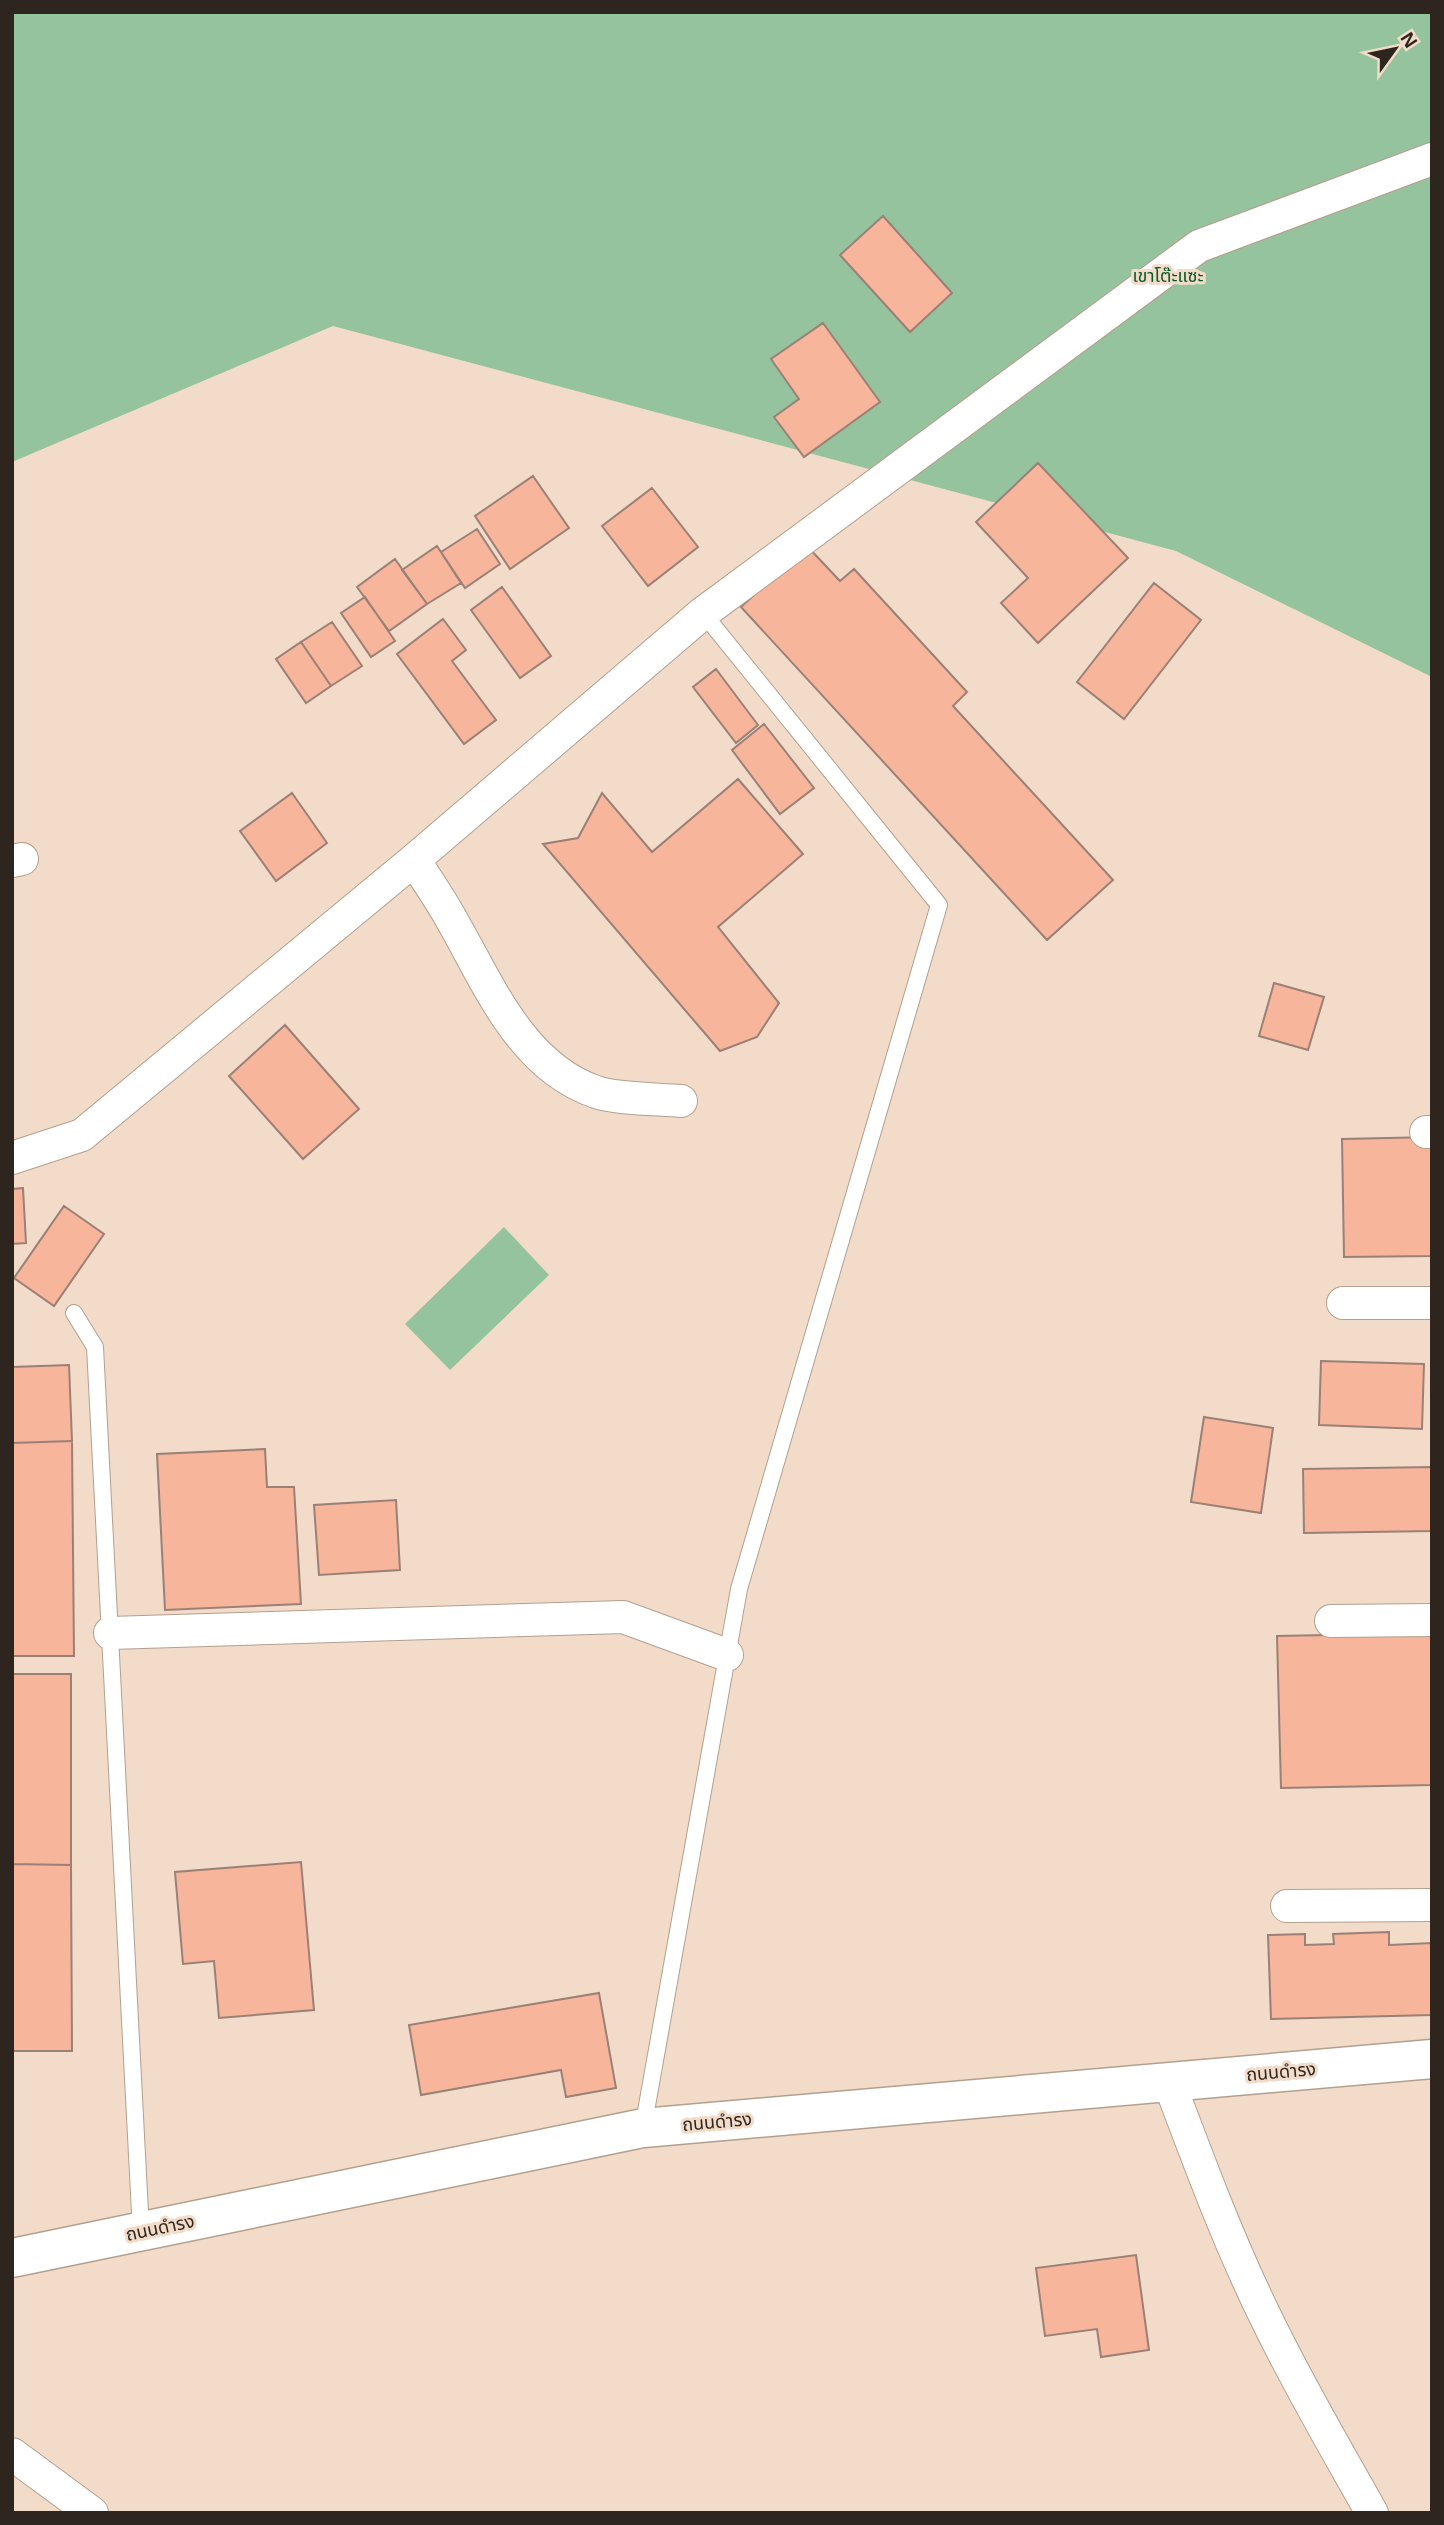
<svg xmlns="http://www.w3.org/2000/svg" width="1444" height="2525" viewBox="0 0 1444 2525" font-family="Arial,'Noto Sans Thai',sans-serif">
  <style>
    .green { fill: #95c39d }
    .building { fill: #f7b59b; stroke: #9a8076; stroke-width: 2 }
    .lines { fill: none; stroke-linecap: round; stroke-linejoin: round }
    .lane-casing { stroke: #b49f8d; stroke-width: 18 }
    .street-casing { stroke: #b49f8d; stroke-width: 34 }
    .secondary-casing { stroke: #b49f8d; stroke-width: 41 }
    .lane { stroke: #fff; stroke-width: 16 }
    .street { stroke: #fff; stroke-width: 32 }
    .secondary { stroke: #fff; stroke-width: 38 }
    .labels { text-anchor: middle; stroke-width: 6; stroke-linejoin: round; paint-order: stroke }
    .park-label { font-size: 18px; fill: #075927; stroke: #f2dcc9 }
    .street-label { font-size: 18px; fill: #2d251e; stroke: #f2dcc9 }
  </style>
  <rect width="100%" height="100%" fill="#f2dcc9"/>
  <path class="green" d="M12,12H1432V677L1176,551L333,326L12,462Z
    M504,1227L549,1275L450,1370L405,1324Z"/>
  <path class="building" d="M883,216L952,293L910,332L840,255Z
    M823,323L880,402L804,457L774,417L799,399L771,359Z
    M1038,463L1128,558L1038,643L1001,603L1028,578L976,522Z
    M533,476L569,528L510,569L475,516Z
    M652,488L698,547L648,586L602,526Z
    M477,529L500,564L465,588L441,552Z
    M437,546L461,583L427,604L402,570Z
    M807,546L840,581L854,569L967,692L953,706L1113,880L1047,940L741,607Z
    M395,559L427,604L389,631L357,587Z
    M1154,583L1201,620L1124,719L1077,682Z
    M502,587L551,656L520,678L471,610Z
    M365,597L395,641L371,657L341,613Z
    M443,619L466,650L452,661L496,720L464,744L397,654Z
    M332,622L362,666L331,686L301,642Z
    M301,642L331,686L306,703L276,659Z
    M716,669L758,725L736,743L693,687Z
    M764,724L814,788L780,814L732,750Z
    M738,779L803,854L718,927L779,1003L757,1037L720,1051L543,844L578,838L602,793L652,852Z
    M292,793L327,843L276,881L240,831Z
    M1274,983L1324,997L1308,1050L1259,1036Z
    M285,1025L359,1109L303,1159L229,1076Z
    M1432,1137V1256L1344,1257L1342,1139Z
    M23,1188L26,1243L12,1244V1189Z
    M64,1206L104,1234L54,1306L14,1278Z
    M1321,1361L1424,1364L1422,1429L1319,1425Z
    M69,1365L72,1441L12,1443V1367Z
    M1204,1417L1273,1428L1261,1513L1191,1502Z
    M72,1441L74,1656H12V1443Z
    M265,1449L267,1487H294L301,1604L165,1610L157,1454Z
    M1432,1467V1531L1304,1533L1303,1469Z
    M396,1500L400,1570L319,1575L314,1505Z
    M1432,1633V1785L1281,1788L1277,1636Z
    M12,1674H71V1865L12,1864Z
    M301,1862L314,2010L219,2018L214,1961L183,1964L175,1872Z
    M12,1864L71,1865L72,2051H12Z
    M1389,1932V1945L1432,1943V2015L1271,2019L1268,1935L1305,1934V1945L1334,1944L1333,1934Z
    M599,1993L616,2088L566,2097L561,2070L421,2095L409,2025Z
    M1136,2255L1149,2350L1101,2357L1097,2329L1045,2336L1036,2268Z"/>
  <g class="lines">
    <defs>
      <path id="lane" d="M74,1313L95,1347L141,2232
        M643,2128L739,1589L939,905L703,613"/>
      <path id="street" d="M414,860C425,877 436,893 446,910C485,975 517,1065 596,1092C615,1099 659,1099 681,1101
        M12,861L22,859
        M1426,1132H1432
        M12,1158L82,1135L414,860L703,613L1199,246L1432,159
        M1343,1303H1432
        M1331,1621L1432,1620
        M110,1633L623,1617L727,1655
        M1287,1906L1432,1905
        M1169,2082C1199,2162 1229,2243 1267,2320C1299,2386 1336,2449 1372,2513
        M12,2454L92,2513"/>
      <path id="secondary" d="M12,2258L643,2128L1432,2059"/>
    </defs>
    <use href="#lane" class="lane-casing"/>
    <use href="#street" class="street-casing"/>
    <use href="#secondary" class="secondary-casing"/>
    <use href="#lane" class="lane"/>
    <use href="#street" class="street"/>
    <use href="#secondary" class="secondary"/>
  </g>
  <g class="labels">
    <g class="park-label">
      <text x="1168" y="282">เขาโต๊ะแซะ</text>
    </g>
    <g class="street-label">
      <text transform="translate(1281 2072) rotate(-5)" y="6">ถนนดำรง</text>
      <text transform="translate(717 2122) rotate(-5)" y="6">ถนนดำรง</text>
      <text transform="translate(160 2228) rotate(-12)" y="6">ถนนดำรง</text>
    </g>
  </g>
  <rect width="1444" height="2525" fill="none" stroke="#2d251e" stroke-width="28"/>
  <g transform="translate(1395 49) rotate(57)" stroke="#f2dcc9" stroke-width="5" paint-order="stroke">
  <path d="M0-5L12 26L0 18L-12 26Z" fill="#2d251e"/>
  <text y="-10" font-size="19" font-weight="bold" text-anchor="middle" fill="#2d251e">N</text>
  </g>
</svg>
